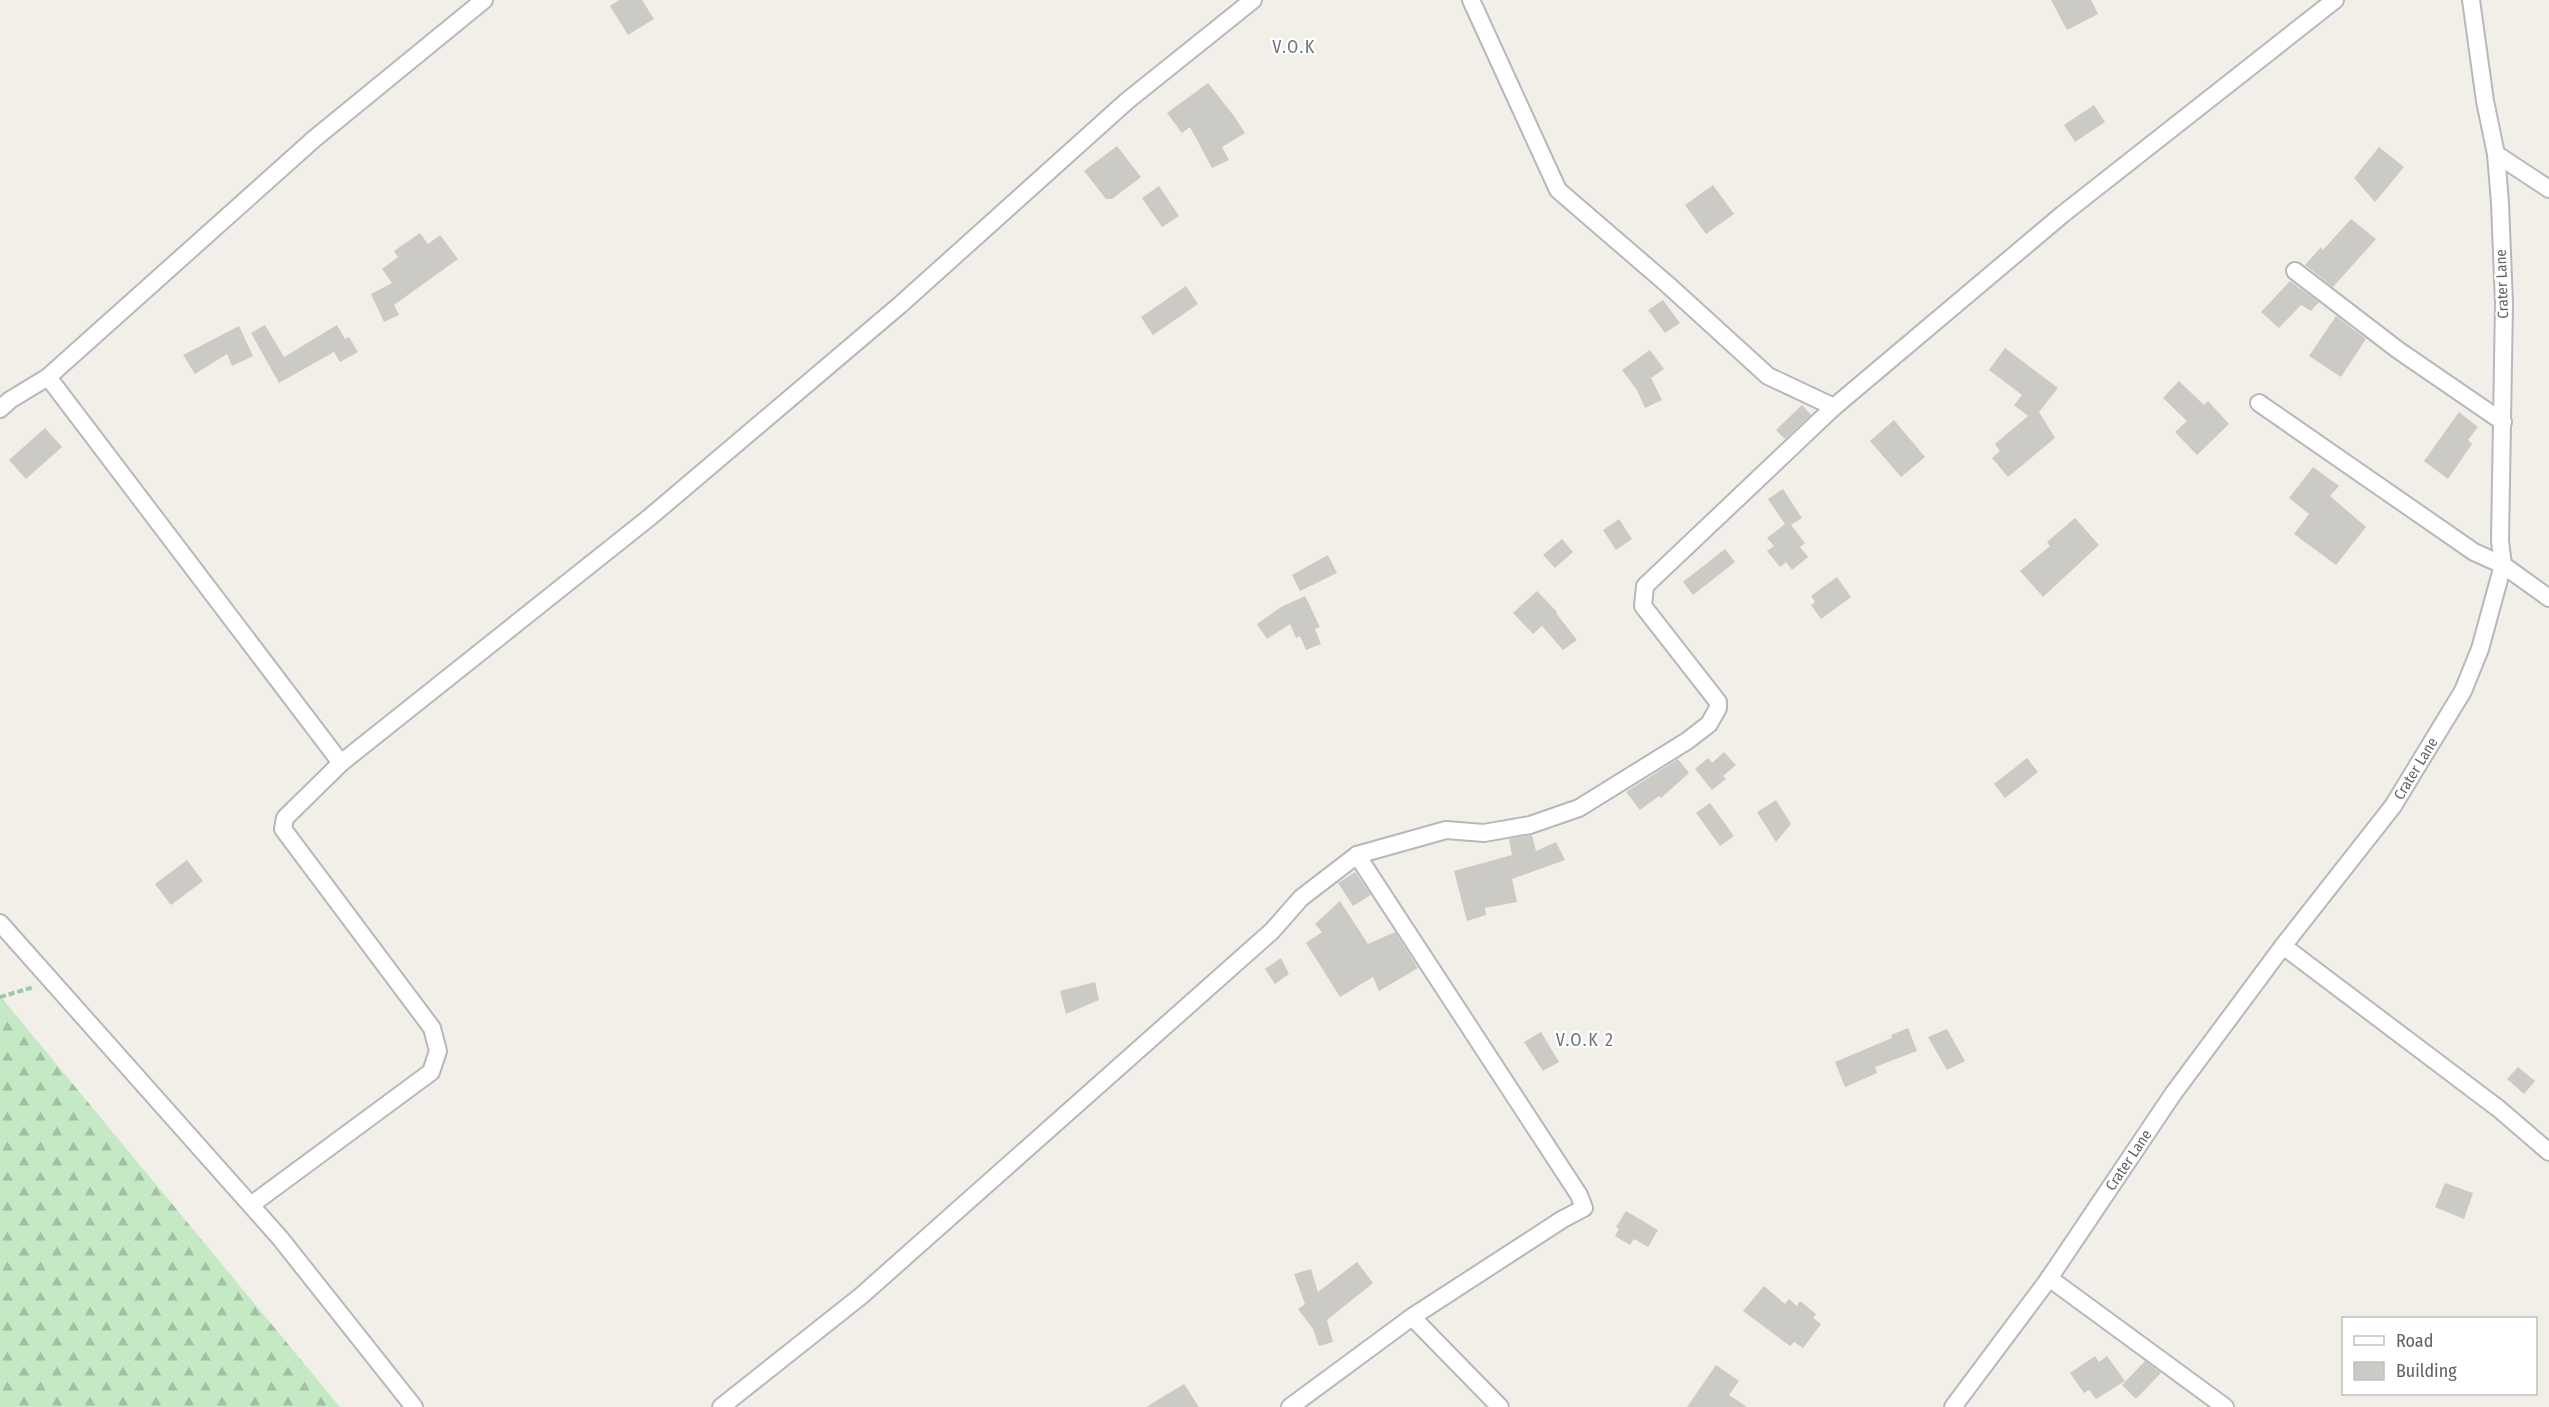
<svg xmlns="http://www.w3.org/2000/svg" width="2549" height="1407" viewBox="0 0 2549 1407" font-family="'Fira Sans Condensed',sans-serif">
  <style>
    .forest { fill: url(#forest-firs) }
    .building { fill: #cccac5 }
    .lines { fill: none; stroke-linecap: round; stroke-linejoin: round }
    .minor-casing { stroke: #b5b8bc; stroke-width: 20 }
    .path { stroke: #9cc7a9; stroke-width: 4; stroke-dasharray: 6 3; stroke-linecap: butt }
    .minor { stroke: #fff; stroke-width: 16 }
    .labels { text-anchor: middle; stroke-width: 4.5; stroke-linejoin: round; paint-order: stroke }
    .street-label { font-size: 15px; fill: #5f6368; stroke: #fff }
    .quarter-label { font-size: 18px; letter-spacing: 1.5px; fill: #70757a; stroke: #fff }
  </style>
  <defs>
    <pattern id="forest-firs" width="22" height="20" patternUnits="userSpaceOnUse" patternTransform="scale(1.5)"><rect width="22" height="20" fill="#c5e8c5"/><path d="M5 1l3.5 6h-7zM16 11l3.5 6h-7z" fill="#a3c0a4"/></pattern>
  </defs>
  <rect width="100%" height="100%" fill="#f1efe8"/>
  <path class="forest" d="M0,996L340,1407H0Z"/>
  <path class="building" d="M619,0H642L654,19L628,35L610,6Z
    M2051,0H2091L2098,14L2067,30Z
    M1208,83L1234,116L1245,133L1222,147L1229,160L1212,168L1190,127L1182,133L1167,113Z
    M2094,105L2105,122L2075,142L2064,125Z
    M1117,146L1141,177L1112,199H1106L1084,171Z
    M2379,147L2404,167L2375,202L2354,178Z
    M1713,185L1734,214L1706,234L1685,205Z
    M1159,186L1179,216L1162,227L1142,198Z
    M2351,219L2376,239L2333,287L2305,265L2321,247L2323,250Z
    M420,233L428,244L440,235L458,259L394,305L399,315L384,322L371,294L392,283L382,269L398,257L394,251Z
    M2290,281L2319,302L2311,311L2301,305L2279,328L2261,312Z
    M1186,286L1198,304L1153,335L1141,317Z
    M1663,300L1680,323L1665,333L1648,310Z
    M2336,316L2366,339L2341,377L2309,356Z
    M265,325L284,357L337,325L345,339L349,337L358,352L340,362L334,352L279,383L251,333Z
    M239,326L253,356L232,366L227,354L195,374L183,355Z
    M2005,348L2058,388L2039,412L2055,438L2008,477L1992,458L2000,451L1995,444L2028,416L2014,405L2022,395L1989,370Z
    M1650,350L1664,369L1651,378L1662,400L1645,408L1637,390L1622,370Z
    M2179,381L2204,405L2208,401L2229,424L2197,455L2175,432L2187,421L2163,398Z
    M1802,405L1811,415L1785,439L1776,430Z
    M2459,412L2478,427L2468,440L2472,444L2448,479L2424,461Z
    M1894,420L1925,457L1901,477L1870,441Z
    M45,428L62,447L26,479L9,460Z
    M2313,467L2339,486L2330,496L2366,527L2336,565L2294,534L2309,514L2289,498Z
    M1783,489L1802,518L1791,525L1805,543L1800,547L1808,557L1792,570L1786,562L1780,567L1767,551L1774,546L1767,538L1785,524L1768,499Z
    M2075,518L2099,545L2043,597L2020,571L2050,546L2047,542Z
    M1619,519L1632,539L1616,550L1603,530Z
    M1562,539L1573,552L1555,568L1543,555Z
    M1725,549L1735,562L1693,595L1683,582Z
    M1328,555L1337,573L1300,591L1292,575Z
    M1837,577L1851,597L1821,619L1811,605L1815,602L1811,596Z
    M1537,591L1557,612L1556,613L1577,640L1563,650L1542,626L1533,634L1513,613Z
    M1305,596L1320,627L1315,629L1321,644L1306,650L1300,636L1296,638L1290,624L1267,639L1257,624L1281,607Z
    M1724,752L1736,765L1723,776L1726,779L1712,790L1695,769L1708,758L1712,763Z
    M2027,758L2038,772L2005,798L1994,784Z
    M1678,759L1689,773L1661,798L1659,796L1640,810L1626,792Z
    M1776,800L1791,824L1776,842L1757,812Z
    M1710,803L1734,836L1720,846L1696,813Z
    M1532,835L1536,851L1556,842L1565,860L1512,879L1517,902L1485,908L1486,915L1467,921L1454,871L1512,855L1509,839Z
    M187,860L203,881L171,905L155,884Z
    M1355,872L1371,895L1353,906L1338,883Z
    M1340,901L1368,944L1395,932L1418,968L1379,991L1373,977L1340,997L1306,943L1322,932L1315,924Z
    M1281,958L1289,974L1275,984L1265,969Z
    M1095,982L1099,1000L1066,1014L1060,991Z
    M1908,1028L1917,1051L1875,1067L1877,1073L1845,1087L1835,1062L1892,1038L1891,1035Z
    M1947,1029L1965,1061L1947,1070L1928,1037Z
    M1541,1032L1559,1062L1543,1071L1524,1042Z
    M2518,1067L2535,1081L2524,1094L2507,1079Z
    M2445,1183L2473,1193L2464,1219L2435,1207Z
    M1626,1211L1658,1230L1648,1247L1634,1239L1630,1245L1615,1236L1619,1229L1616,1227Z
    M1357,1262L1373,1283L1327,1320L1333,1342L1319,1346L1313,1329L1298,1309L1305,1304L1294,1274L1311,1269L1318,1292Z
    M1764,1286L1785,1304L1789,1299L1797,1306L1800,1301L1816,1314L1813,1318L1821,1324L1803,1348L1794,1342L1790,1346L1743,1311Z
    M2095,1356L2099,1362L2107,1356L2125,1381L2096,1399L2089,1390L2084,1393L2070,1373Z
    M2145,1361L2161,1373L2136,1399L2122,1385Z
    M1716,1365L1739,1381L1729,1395L1747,1407H1687Z
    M1184,1384L1199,1407H1146Z"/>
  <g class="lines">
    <defs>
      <g id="minor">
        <path d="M1471,0L1558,190L1667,284L1768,376L1834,407"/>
        <path d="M2496,154L2549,189"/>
        <path d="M2295,271L2398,350L2503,422"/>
        <path d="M48,377L341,763"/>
        <path d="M2259,403L2474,552L2503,565L2549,598"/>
        <path d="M0,409L10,400L48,377L314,139L484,0"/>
        <path d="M0,923L280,1238L414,1407"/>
        <path d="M2283,946L2499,1109L2549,1152"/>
        <path d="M251,1205L431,1072L438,1051L432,1028L283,829L285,818L341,763L650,517L900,305L1127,101L1253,0"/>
        <path d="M2049,1278L2225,1407"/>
        <path d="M1412,1317L1500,1407"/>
        <path d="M721,1407L861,1296L1272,931L1301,898L1357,855L1446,830L1484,833L1530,825L1579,808L1687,741L1709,724L1718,708V702L1643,606L1645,586L1834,407L2063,214L2335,0"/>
        <path d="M1290,1407L1412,1317L1563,1219L1584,1208L1579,1195L1357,855"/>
        <path id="s1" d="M1953,1407L2048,1280L2173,1094L2283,946L2393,806L2463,691L2480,649L2503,565L2500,541L2504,303L2500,203L2496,154L2485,101L2471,0"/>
      </g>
    </defs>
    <use href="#minor" class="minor-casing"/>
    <path class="path" d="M0,997L34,987"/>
    <use href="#minor" class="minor"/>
  </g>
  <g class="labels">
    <g class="street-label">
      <text transform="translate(2502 284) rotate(-92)" y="5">Crater Lane</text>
      <text dy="5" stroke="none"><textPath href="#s1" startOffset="789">Crater Lane</textPath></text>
      <text dy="5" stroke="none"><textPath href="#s1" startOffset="303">Crater Lane</textPath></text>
    </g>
    <g class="quarter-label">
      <text x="1294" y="53">V.O.K</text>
      <text x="1585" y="1046">V.O.K 2</text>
    </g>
  </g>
  <rect x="2342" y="1317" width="195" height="78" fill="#ffffff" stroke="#bfc1c3" stroke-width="1.5"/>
  <rect x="2354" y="1336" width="30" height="9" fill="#ffffff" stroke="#bfc1c3" stroke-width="1.5"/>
  <text x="2396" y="1347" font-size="18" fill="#5f6368">Road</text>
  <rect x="2354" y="1362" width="30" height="18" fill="#cccac5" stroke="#bfc1c3" stroke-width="1.5"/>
  <text x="2396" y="1377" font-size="18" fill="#5f6368">Building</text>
</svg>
